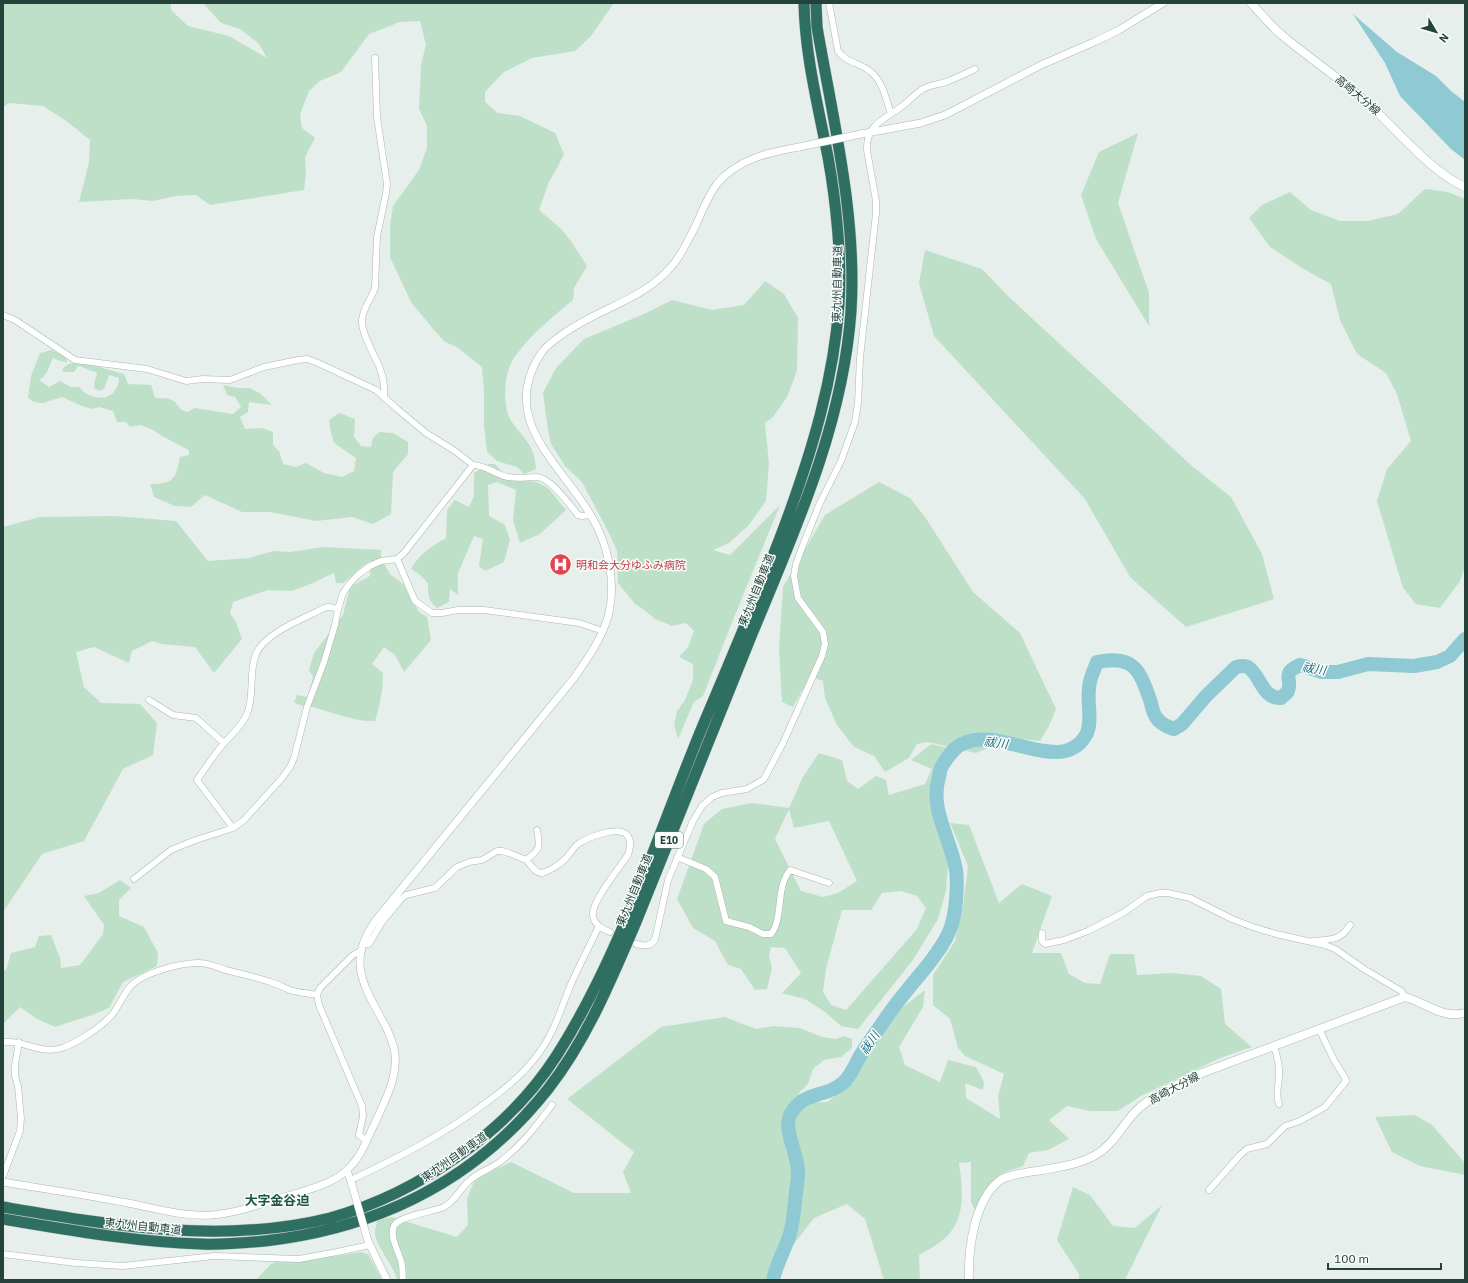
<svg xmlns="http://www.w3.org/2000/svg" width="1468" height="1283" viewBox="0 0 1468 1283" font-family="'IBM Plex Sans','Noto Sans JP',sans-serif">
  <style>
    .green { fill: #bfe0c8; fill-rule: evenodd }
    .water { fill: #8ec9d4 }
    .lines { fill: none; stroke-linecap: round; stroke-linejoin: round }
    .river { stroke: #8ec9d4; stroke-width: 14 }
    .minor-casing { stroke: #a8b8b2; stroke-width: 7 }
    .tertiary-casing { stroke: #a8b8b2; stroke-width: 8 }
    .secondary-casing { stroke: #a4bbb3; stroke-width: 9 }
    .motorway-casing { stroke: #c2cac8; stroke-width: 12 }
    .minor { stroke: #fff; stroke-width: 6 }
    .tertiary { stroke: #fff; stroke-width: 7 }
    .secondary { stroke: #fff; stroke-width: 8 }
    .motorway { stroke: #2f6f62; stroke-width: 11 }
    .tertiary-bridge-casing { stroke: #a8b8b2; stroke-width: 8; stroke-linecap: butt }
    .tertiary-bridge { stroke: #fff; stroke-width: 7 }
    .labels { text-anchor: middle; stroke-width: 3; stroke-linejoin: round; paint-order: stroke }
    .shield { fill: #f7fbf9; stroke: #637a73; stroke-width: 1 }
    .shield-label { font-size: 10px; font-weight: bold; fill: #24423a }
    .street-label { font-size: 11px; fill: #24423a; stroke: #f7fbf9 }
    .health-label { font-size: 11px; fill: #be3a42; stroke: #f7fbf9; text-anchor: start }
    .water-label { font-size: 12px; font-style: italic; fill: #1c6f80; stroke: #f7fbf9 }
    .quarter-label { font-size: 13px; font-weight: bold; fill: #1f5548; stroke: #f7fbf9 }
  </style>
  <rect width="100%" height="100%" fill="#e6efeb"/>
  <path class="green" d="M3,3H171V10L188,26L229,36L267,58L259,44L240,29L221,23L203,3H614L591,36L575,51L532,58L504,72L485,92V102L498,113L520,116L555,133L564,154L557,168L549,182L539,210L560,228L571,241L587,266L574,288L573,300C553,316 532,334 516,355C504,370 502,402 510,419C512,423 516,427 519,431C530,444 535,452 536,469L524,474L517,467L497,461L487,452L484,426V393L482,367L457,347L445,342L434,330L411,302L390,257V226L393,206L419,170L427,148V126L419,109L421,65L426,45L420,21L400,22L369,34L341,72L320,81L309,91L300,114L302,128L315,138L305,157L306,172L304,190L210,205L196,195L175,196L153,201L132,199L79,202L89,162L90,140L65,120L43,106L9,103L3,107Z
    M1138,133L1118,203L1149,293V326L1096,239L1081,195L1099,152Z
    M1425,189L1448,192L1465,199V567L1460,581L1440,608L1416,604L1403,588L1377,501L1387,469L1411,441L1397,394L1386,373L1357,354L1340,320L1331,284L1302,268L1270,247L1249,218L1262,205L1290,192L1311,210L1340,221H1368L1398,214Z
    M925,250L982,269L1009,297L1192,466L1231,497L1262,554L1274,599L1186,627L1130,577L1085,499L934,336L919,283Z
    M765,281L784,294L798,318L797,371L787,397L773,417L765,423L769,463L766,501L748,526L729,543L713,550L730,555L780,505L731,625L703,696L694,702L678,739L674,725L677,711L685,700L693,680V664L679,657L688,647L694,631L686,623L672,626L655,619L643,609L635,604L618,583L617,551L609,533L582,482L565,466L551,444L548,430L543,393L556,368L584,339L644,314L672,300L712,310L744,305Z
    M52,350L66,357L67,362L60,361L53,358C49,366 48,375 39,380L49,387L60,381L71,387H79C92,403 118,402 119,378L109,375L104,389L99,391L94,388L95,380L97,374L96,372C89,371 85,367 78,366L74,372H64L62,370C65,364 75,362 81,362L124,374L128,384L151,385L155,398C162,398 169,397 175,402C181,408 177,409 188,412L194,408L233,414L241,407L235,397L227,395L223,385L238,388H250L261,394L272,405L249,402L248,412L240,417L245,429L262,428L273,432V445L279,451L283,464L296,467L306,463L324,473L342,477L354,471L356,458L334,443L330,428L329,420L339,413L355,419L354,437L361,446L371,447L373,438L379,432L393,433L408,442V454L393,472L391,514L373,524L352,517L316,521L270,512H242L205,495L191,507L175,506L154,497L150,484C173,484 176,479 180,457L189,455V450L162,436L153,430L141,425L130,427L126,422H117L113,411L99,407L92,409L82,406L62,397L43,403L34,402L28,398L31,376L40,353Z
    M489,464H495L505,475L536,482L543,485L549,489L566,510L540,534L520,543L513,520L516,490L497,482L488,485L489,516L505,525L510,540L504,562L485,571L479,566L483,539L474,536L458,573V595L450,589L449,602L437,608C428,601 428,594 428,583L419,574L411,569C419,554 432,546 446,538L447,510L455,500L469,507L474,496V473Z
    M879,482L910,498L925,517L973,592L1020,633L1056,709L1049,726L1040,741L1014,738L976,753L928,742L917,744L909,758L885,772L874,756L854,747L837,725L825,698L823,681L810,676L793,707L782,702L779,649L783,587L825,515Z
    M114,516L176,521L208,561L249,558L273,551L290,552L324,547L381,550V558L390,574L403,584L419,612L427,617L431,640L404,672L395,655L384,647L372,664L383,673C383,690 380,705 375,721C353,722 333,712 312,707C305,706 300,706 294,702L297,695L308,697L313,677L309,670L314,653L343,615L350,587L370,576V561L358,570L343,583H336L334,573L308,585L291,591L268,590L233,602L230,613L236,622L242,639L214,673L195,647L161,644L152,641L132,651L129,663L94,647L76,652L84,687L101,703L140,704L157,723L153,755L123,769L84,841L42,854L3,912V527L40,517Z
    M931,744L961,751L934,779L936,824L944,844L948,866L946,891L938,919L913,960L858,1029L841,1026L825,1012L805,999L782,993L801,973L785,948L771,947L769,955L772,969L767,989L755,990L741,969L728,965L715,941L693,928L677,899L704,824L722,809L752,803L789,808L803,777L819,753L842,760L847,781L858,789L876,776L886,780L889,795L925,784L932,769L911,760ZM789,809L794,828L829,821L857,881L838,893L823,897L801,891L775,839ZM901,891L917,896L926,908L917,929L846,1010L831,1005L823,992L826,969L842,910H871L882,893Z
    M950,823L969,825L999,903L1022,884L1052,896L1032,953H1061L1069,974L1085,983L1100,984L1110,954H1134L1137,975L1173,973L1201,976L1221,989L1225,1024L1252,1047L1220,1058L1141,1096L1118,1111H1090L1067,1106L1049,1120L1069,1139L1048,1150L1029,1153L1023,1166L1003,1173L985,1190L975,1210L971,1202V1162L959,1163C963,1191 967,1223 940,1242C934,1247 926,1251 919,1255L920,1280H884L865,1219L847,1204L814,1218L766,1280H397C394,1265 374,1245 375,1231C375,1228 377,1224 377,1221L391,1217L457,1237L468,1225L467,1199L475,1179L511,1162L574,1193H631L623,1172L634,1152L567,1099L661,1027L725,1017L756,1029L773,1026L800,1028L822,1037L836,1039L844,1036L852,1039V1048L841,1057L824,1060L813,1069L808,1084L798,1094L814,1102H827L842,1091L899,1010L925,990L923,1007L899,1047L905,1065L940,1082L948,1060L976,1067L984,1082L983,1090L965,1083L966,1098L1000,1119L998,1096L1004,1074L965,1056L958,1048L950,1019L933,1005V975L955,941L963,906L968,866Z
    M120,880L131,888L119,900V916L144,927L158,953L157,966L123,982L109,1008L92,1015L55,1027L37,1019L20,1007L3,1024V971L6,970L11,953L35,947L39,936L51,935L60,958L61,968L80,965L103,934L104,925L84,896L99,893Z
    M1415,1115L1432,1125L1465,1163V1175L1420,1166L1392,1152L1375,1117Z
    M1073,1187L1090,1195L1113,1226L1135,1228L1162,1205L1125,1280H1079V1274L1057,1240Z
    M362,1252L369,1255L382,1280H256L271,1264L278,1261L309,1260Z"/>
  <path class="water" d="M1353,14L1397,52L1436,76L1451,91L1465,102V160L1451,149L1400,96L1385,63Z"/>
  <g class="lines">
    <path class="river" d="M773,1280C776,1265 784,1251 789,1237C794,1222 794,1207 796,1192C797,1185 798,1179 798,1171C798,1155 783,1129 790,1115C804,1089 827,1099 845,1081C853,1072 856,1062 862,1053C870,1040 880,1027 888,1015C900,998 914,982 927,966C936,954 946,942 951,927C956,912 958,885 956,870C951,839 929,809 939,777C940,773 940,769 942,766C947,758 953,748 962,744C1000,724 1061,778 1086,735C1093,722 1087,703 1089,689C1089,679 1094,671 1097,662C1135,654 1140,671 1151,703C1152,707 1153,713 1156,717C1159,723 1168,727 1174,729L1182,724L1206,696L1236,667C1240,666 1244,665 1248,667C1260,674 1262,699 1281,698C1283,696 1287,693 1288,691C1293,678 1280,674 1300,665L1322,672H1338L1368,664L1414,666L1437,662L1450,656L1465,639"/>
    <defs>
      <path id="minor" d="M829,3L838,51C846,63 861,63 871,72C883,82 886,99 891,114
        M375,58L377,117L387,184L386,193L377,237L375,288C371,299 363,308 362,320C361,333 374,354 379,366C383,376 385,386 384,397
        M3,315L15,320L75,360L147,369L186,381L203,379L230,380L264,367L298,360L307,359L318,363L376,390L396,408L426,433L455,451L473,465L404,553L397,559
        M473,465C486,465 496,475 508,477C518,479 527,477 537,477C551,478 569,504 578,515L582,516L591,515
        M149,700L173,715L196,718L224,743
        M233,828L197,780C206,767 214,755 224,743C232,734 242,726 247,714C255,695 248,673 256,654C263,636 295,622 312,614C317,612 322,608 328,607C331,607 335,608 338,609
        M677,857L706,869L715,877L726,921L749,927L763,934H771C784,917 775,889 790,870L829,883
        M526,860C531,864 535,874 542,873C549,871 561,864 566,858C570,854 573,848 578,844C587,838 618,825 627,835C632,841 630,848 628,855C620,867 590,903 593,916C594,925 603,929 610,932
        M134,879L171,850L193,841L233,828L244,820L282,778L290,767L294,758L307,707L324,662L335,625L338,609L343,593L350,583L359,574L370,566L381,561L397,559L415,601L432,613H442L458,610H484L579,623L603,631
        M1042,933V941L1045,944L1064,940L1088,931L1123,913L1147,896L1160,893H1168L1190,898L1232,919L1253,927L1276,934L1325,945L1335,949L1364,969L1401,991L1405,997
        M1313,941C1331,939 1339,942 1350,925
        M363,944H369L382,922L401,899L406,895L435,888L457,867L469,862L482,860L497,851H502L509,853L526,860C541,849 540,847 537,830
        M636,944C644,946 649,947 655,940L668,880L693,821L702,806L712,797L722,793L747,789L764,779L783,743L822,656L825,644L823,632L798,598L794,576L796,564L803,545L820,503L841,461L855,422L858,403L860,358L876,213V201L867,150C866,124 884,120 901,107C910,101 916,92 925,88C932,85 939,84 946,82C956,78 965,74 975,69
        M362,950L353,955L320,988L317,995L319,1005L362,1106L363,1116L359,1135L367,1141
        M3,1042C24,1040 41,1055 62,1048C77,1043 101,1027 112,1015C119,1006 123,995 130,987C141,973 183,962 200,963C209,963 218,968 226,970C241,974 256,977 270,982C277,984 283,987 290,990C298,993 308,993 317,995
        M1274,1046C1277,1056 1280,1065 1279,1075C1279,1086 1275,1094 1279,1104
        M3,1176L20,1131L21,1118L18,1086L15,1076V1065L19,1042
        M351,1180C399,1157 444,1135 487,1102C508,1087 527,1071 541,1050C555,1030 562,1006 571,984C580,964 590,945 599,926
        M1209,1190L1240,1155L1247,1149L1267,1144L1285,1126L1300,1121L1325,1107L1346,1081L1345,1078L1334,1060L1319,1029
        M3,1254L76,1263L123,1266L214,1256L299,1259L337,1252L370,1245
        M403,1280C402,1275 403,1270 402,1265C400,1253 389,1238 394,1226C398,1216 433,1212 444,1207C455,1201 460,1189 469,1181C478,1172 491,1169 501,1161C521,1146 537,1125 552,1105"/>
      <path id="tertiary" d="M861,134L921,123L945,115L1041,65L1094,42L1119,30L1163,3
        M347,1170L352,1185
        M3,1182C45,1189 86,1195 128,1203C155,1208 183,1217 212,1215C239,1213 265,1202 291,1195C310,1189 333,1184 348,1169C361,1157 367,1139 375,1123C385,1100 400,1075 394,1048C391,1037 386,1026 380,1016C360,980 349,957 376,920L574,678C588,658 603,637 609,613C616,580 608,543 590,514C559,462 497,418 542,352C547,345 556,339 563,334C597,309 643,300 671,267C682,255 688,240 696,225C702,211 708,196 717,184C737,159 770,152 799,147
        M368,1241L387,1280"/>
      <path id="secondary" d="M1251,3C1261,14 1271,26 1283,36C1309,58 1338,77 1364,100C1394,126 1429,171 1465,187
        M969,1280C968,1250 974,1201 999,1181C1008,1174 1031,1172 1043,1170C1063,1166 1083,1164 1100,1152C1114,1143 1124,1123 1136,1111C1153,1094 1181,1083 1202,1073L1405,997C1427,1003 1442,1019 1465,1013"/>
      <path id="motorway" d="M3,1207C110,1225 222,1245 330,1218C377,1205 422,1182 461,1154C499,1127 532,1094 557,1055C621,954 656,839 701,730C730,661 760,592 786,522C812,451 834,379 839,304C842,259 836,201 828,157C818,106 805,55 804,3
        M3,1219C69,1230 135,1242 202,1244C223,1245 244,1243 265,1241C379,1228 476,1180 548,1089C587,1039 611,980 636,922C674,826 713,730 752,634C795,530 843,425 851,311C857,216 833,120 817,27L816,3"/>
    </defs>
    <use href="#minor" class="minor-casing"/>
    <use href="#tertiary" class="tertiary-casing"/>
    <use href="#secondary" class="secondary-casing"/>
    <use href="#motorway" class="motorway-casing"/>
    <use href="#minor" class="minor"/>
    <use href="#tertiary" class="tertiary"/>
    <use href="#secondary" class="secondary"/>
    <use href="#motorway" class="motorway"/>
    <defs>
      <path id="tertiary-bridge" d="M799,147L861,134
        M352,1185L368,1241"/>
    </defs>
    <use href="#tertiary-bridge" class="tertiary-bridge-casing"/>
    <use href="#tertiary-bridge" class="tertiary-bridge"/>
  </g>
  <defs>
    <symbol id="hospital-disc" viewBox="-11 -11 22 22"><circle r="9.5" fill="#e0444e" stroke="#f7fbf9"/><path d="M-5-5h3v3.5h4V-5h3V5h-3V1.5h-4V5h-3Z" fill="#fff"/></symbol>
  </defs>
  <g fill-rule="evenodd">
    <use href="#hospital-disc" x="548" y="552" width="25" height="25"/>
  </g>
  <g class="labels">
    <rect class="shield" x="655" y="832" width="28" height="16" rx="3"/>
    <g class="shield-label">
      <text x="669" y="844">E10</text>
    </g>
    <g class="street-label">
      <text transform="translate(1358 95) rotate(40)" y="4">高崎大分線</text>
      <text transform="translate(837 284) rotate(-89)" y="4">東九州自動車道</text>
      <text transform="translate(756 590) rotate(-68)" y="4">東九州自動車道</text>
      <text transform="translate(634 890) rotate(-68)" y="4">東九州自動車道</text>
      <text transform="translate(1174 1088) rotate(-28)" y="4">高崎大分線</text>
      <text transform="translate(454 1157) rotate(-35)" y="4">東九州自動車道</text>
      <text transform="translate(143 1226) rotate(6)" y="4">東九州自動車道</text>
    </g>
    <g class="health-label">
      <text x="576" y="569">明和会大分ゆふみ病院</text>
    </g>
    <g class="water-label">
      <text transform="translate(1314 669) rotate(9)" y="4">祓川</text>
      <text transform="translate(996 743) rotate(7)" y="4">祓川</text>
      <text transform="translate(870 1043) rotate(-56)" y="4">祓川</text>
    </g>
    <g class="quarter-label">
      <text x="277" y="1205">大字金谷迫</text>
    </g>
  </g>
  <rect width="1468" height="1283" fill="none" stroke="#24423a" stroke-width="8"/>
  <g transform="translate(1436 32) rotate(128)" stroke="#f7fbf9" stroke-width="3" paint-order="stroke">
  <path d="M0-3L7 15L0 10L-7 15Z" fill="#24423a"/>
  <text y="-6" font-size="11" font-weight="bold" text-anchor="middle" fill="#24423a">N</text>
  </g>
  <path d="M1328 1263v6h113v-6" fill="none" stroke="#24423a" stroke-width="2"/>
  <text x="1334" y="1263" font-size="12" fill="#24423a" stroke="#f7fbf9" stroke-width="3" paint-order="stroke">100 m</text>
</svg>
